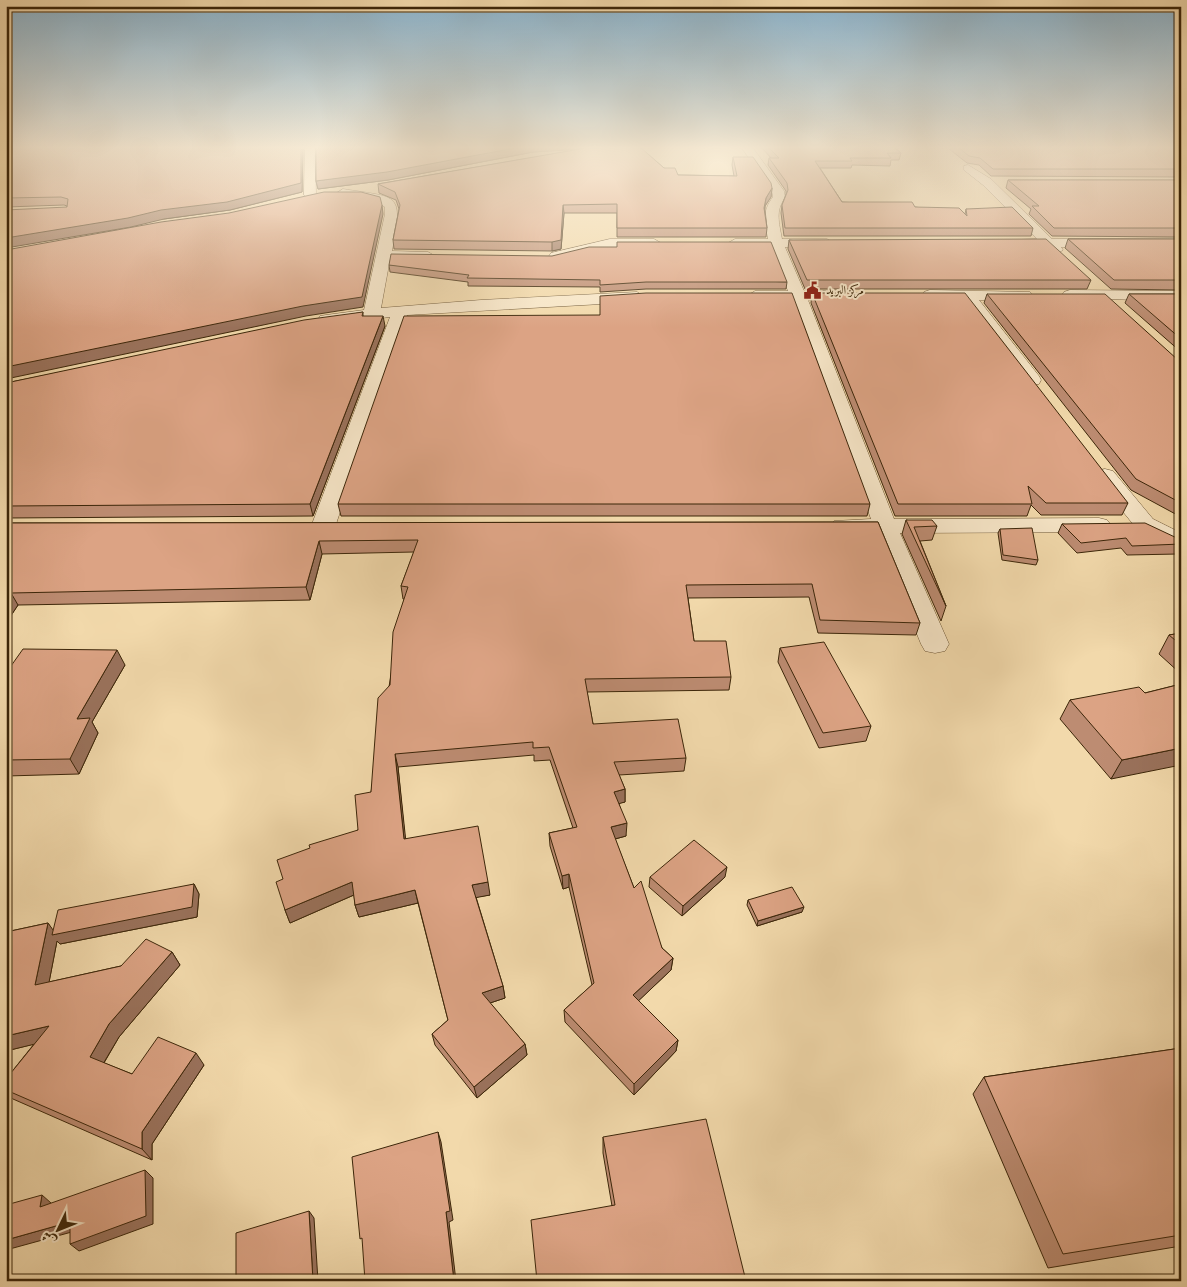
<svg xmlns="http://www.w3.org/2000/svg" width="1187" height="1287" viewBox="0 0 1187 1287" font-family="'IM FELL French Canon',Amiri,serif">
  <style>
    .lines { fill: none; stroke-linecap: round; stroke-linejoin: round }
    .minor-casing { stroke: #6a5332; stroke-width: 1 }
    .minor { fill: #f7e6c8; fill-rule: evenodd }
    .wall { fill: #bd8c72; stroke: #3c2609 }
    .shaded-wall { fill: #9a725c; stroke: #3c2609 }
    .building { fill: #dca384; stroke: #3c2609 }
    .labels { text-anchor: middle; stroke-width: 4; stroke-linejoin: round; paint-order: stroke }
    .far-poi-label { font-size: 12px; fill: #3c2609; stroke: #f7e6c8; text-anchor: start }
  </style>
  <rect width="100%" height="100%" fill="#f2d9ab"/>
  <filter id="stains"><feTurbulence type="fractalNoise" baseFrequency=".004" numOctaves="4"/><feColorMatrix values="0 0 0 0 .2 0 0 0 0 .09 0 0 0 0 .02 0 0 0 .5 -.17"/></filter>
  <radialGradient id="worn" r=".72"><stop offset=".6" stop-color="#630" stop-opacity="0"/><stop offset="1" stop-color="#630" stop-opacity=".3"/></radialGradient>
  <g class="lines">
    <defs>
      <path id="minor" d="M305,148H315L316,195L310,199L304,195Z
        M742,148H753L784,191L785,197C775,212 779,222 782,239H827L834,243L827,247H785L804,291L849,290L857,295L849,300H808L894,519L1099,518L1107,520L1111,525L1107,530L1099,532L900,533L949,644L945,651L935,653L925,651L921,644L876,533L834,531L830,526L834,521L871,519L792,300L755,301L747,296L755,291H788L771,247H735L728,243L735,239H768C765,222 762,211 773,197L772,191Z
        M968,165L991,179L1052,239L1181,238V246L1061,247L1063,250L1056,254L1045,247L1007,246L1005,243L1007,240L1037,239L983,185L964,170V166Z
        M343,189C400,198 403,192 392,251L428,252L435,256L428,260L390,259L381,308L481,300L637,292L645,297L637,302L407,315L336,524L332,529L324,531L316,529L312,524L390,317L326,325L320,324L318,320L320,316L326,315L364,310L385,214V207L377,202L339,196L337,193Z
        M610,239H654L661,243L654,247H610L556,260L549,256L551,253Z
        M930,290L1030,292L1032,295L1030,298L1024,300H979L1039,376L1041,380L1039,384H1025L962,300L924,298L922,295L924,292Z
        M1070,290L1181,291V301L1064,298L1062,295L1064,292Z
        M1105,469L1113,471L1153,519L1181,533V550L1137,529L1094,476L1097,471Z"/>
    </defs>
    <use href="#minor" class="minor-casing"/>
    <use href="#minor" class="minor"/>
  </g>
  <path class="wall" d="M6,148H303L302,192L230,210L164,219L67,207V206L64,205L6,207Z
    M316,148H641L664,168L678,175L734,176L732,165L733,157L772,188L771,197L765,206V210L767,228L766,237H617V213H564L561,249L552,251L394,249L393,240L399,209L396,200L379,193L378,184L583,149L533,152L388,180L318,189L316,181Z
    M762,148H895L901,153L899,160H891L890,166L852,165L851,168H820L842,202L915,207L965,214L966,209L1033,228L1031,236H784L781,213L782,205L786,194V191L768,165L769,158H771Z
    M948,148H1181V177L991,176L979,165L967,163Z
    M1008,180H1181V237L1052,236L1029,214L1031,209L1006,188Z
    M1068,239H1181V290L1111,289L1065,248Z
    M789,240L1091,280L1087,289H805L788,249Z
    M389,265L787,282L786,289H646L600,292V287L468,286V282L390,272Z
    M812,293L1128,503L1122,515H1041L1031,505L1027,516H895L811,303Z
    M987,294L1181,361V517L1131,490L984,303Z
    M1129,294H1181V352L1125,303Z
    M363,312V316L385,326L313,516L6,518V383Z
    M600,315L870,504L867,516H341L338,504Z
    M906,520L937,526L932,540L920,541L946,606L941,621L902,534Z
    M878,522L920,623L916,635L818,633L809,597L688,598L694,641L731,677L729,690L587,692L593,724L686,758L684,771L619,775L625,789V802L619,803L626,836L615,839L634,888L662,948L673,958L671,970L638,1001L678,1040L676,1051L634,1095L565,1022L564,1010L592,985L569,887L563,889L550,846L549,833L573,828L550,760L534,761V755L398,767L405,839L490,895L476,897L503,986L505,998L490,1003L525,1044L527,1055L477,1098L435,1045L432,1034L448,1020L418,903L359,917L355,905L354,895L290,923L285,910L283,879L358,830L371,792L404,599H403L401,586L414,552L322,554L310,600L18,605L6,623V523Z
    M1062,524L1181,541V548L1178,554L1127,555L1121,548L1077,553L1058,533Z
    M1000,529L1038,560L1036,565L1002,560L998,533Z
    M1181,633V674L1159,654L1169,635Z
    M780,648L871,726L866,741L819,748L778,662Z
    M125,665L92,722L98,733L79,774L6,776V673Z
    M1181,684L1111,779L1060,719L1070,700L1145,693Z
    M650,877H725L682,916L649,887Z
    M194,884L199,894L197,917L60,944L57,941L49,982L121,966L172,952L180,965L119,1037L104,1063L132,1074L204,1065L152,1144V1160L13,1099L6,1093V1079L34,1044L6,1051V932L48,923L53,931Z
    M748,900L802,912L757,926L747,905Z
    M1181,1048V1246L1048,1268L973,1094L984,1077Z
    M603,1137L746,1281L612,1206L603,1153Z"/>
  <path class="shaded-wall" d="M301,148H303L302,192L230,210L164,219L131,227L6,248V238Z
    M515,148H590L533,152L388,180L318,189L316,181Z
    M772,188L771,197L765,206L763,217L766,198Z
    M382,205L383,214L363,307L306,316L6,379V367Z
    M563,205L564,213L561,249L552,251V242Z
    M383,316L385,326L313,516L310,504Z
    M319,541L322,554L310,600L306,587Z
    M11,593L18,605L6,623V599Z
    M117,650L125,665L92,722L98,733L79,774L70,759L77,719Z
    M1181,748V765L1111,779L1122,760Z
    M395,754L398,767L407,852L404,839Z
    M625,789V802L614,805V792Z
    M627,823L626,836L611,840V827Z
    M727,867L725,877L682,916L683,906Z
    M569,874V887L563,889L562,876Z
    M352,882L356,894L290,923L285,910Z
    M488,882L490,895L474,898L472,885Z
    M194,884L199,894L197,917L60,944L57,941L46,998L35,985L48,923L56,934Z
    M415,890L418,903L359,917L355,905Z
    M804,907L802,912L757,926L758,921Z
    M172,952L180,965L119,1037L100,1069L90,1057L109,1024Z
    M673,958L671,970L632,1007L633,995Z
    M503,986L505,998L484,1005L482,993Z
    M49,1026L60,1038L6,1051V1036Z
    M678,1040L676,1051L634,1095V1084Z
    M525,1044L527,1055L477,1098L474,1087Z
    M196,1053L204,1065L152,1144V1160L142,1149V1132Z
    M438,1132L441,1142L453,1220L449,1222L456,1281H454L446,1212Z
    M145,1170L153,1178V1224L79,1251L70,1244Z
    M42,1195L51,1203L49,1215L40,1207Z
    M309,1211L314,1218L318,1281H313Z
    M70,1222L79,1230L6,1250V1240Z"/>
  <path class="building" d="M6,148H301V183L227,202L161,210L128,218L6,238V210L67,207L68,199L61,197L6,198Z
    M316,148H515L387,172L316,181Z
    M586,148H641L664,168H675L678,175L737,176L733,157H753L771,183L772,188L766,198L764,208L767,228H617V204L563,205L561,240L552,242L393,240L400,205L395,192L378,184Z
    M769,148H895L901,153H887L891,158H850L852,161H815L842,202H912L915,207L959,208L967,216L966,209L1012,207L1033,228H785L782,205L788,190L787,183L769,158H779Z
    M959,148H1181V169H993L980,158L969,156Z
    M1008,180H1181V228H1054L1032,206H1039Z
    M324,192H361L380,197L382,205L362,297L303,306L6,367V250L161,222L229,213Z
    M1046,239L1091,280H807L789,240Z
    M1068,239H1181V280H1114Z
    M617,242H771L787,282H646L600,285V280L467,278L469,275L389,265L391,254L552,256L589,247H617Z
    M646,293H792L870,504H338L404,316L600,315V296Z
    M812,293H965L1128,503H1046L1028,486L1032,504H898Z
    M987,294H1105L1178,360L1181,361V503L1136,479Z
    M1129,294H1181V339Z
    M363,312L362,316H383L310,504L6,506V383L304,320Z
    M906,520H932L937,526L914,527L946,606Z
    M878,522L920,623L820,620L812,584L686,585L694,641H726L731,677L585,679L593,724L678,719L686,758L614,762L625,789L614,792L627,823L611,827L634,888L641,881L662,948L673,958L633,995L678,1040L634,1084L564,1010L594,983L569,874L562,876L549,833L577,827L549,747L533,748V742L395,754L404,839L478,826L488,882L472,885L503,986L482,993L525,1044L474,1087L432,1034L448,1020L415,890L355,905L352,882L285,910L276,882L283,879L277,860L310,848L309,845L358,830L355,795L371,792L378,698L390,685L393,632L408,587L401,586L418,540L319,541L306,587L11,593L6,599V523Z
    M1145,523L1179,539L1181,541V544L1132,546L1126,538L1081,543L1062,524Z
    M1032,528L1038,560L1003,555L1000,529Z
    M1181,633V645L1169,635Z
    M824,642L871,726L823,733L780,648Z
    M23,649L117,650L77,719L90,718L70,759L6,760V673Z
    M1181,684V748L1122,760L1070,700L1139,687L1145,693Z
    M694,840L727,867L683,906L650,877Z
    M194,884L192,907L52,935L58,910Z
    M792,887L804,907L758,921L748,900Z
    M48,923L35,985L121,966L146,939L172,952L109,1024L90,1057L132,1074L158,1037L196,1053L142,1132V1149L6,1090V1079L49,1026L6,1036V932Z
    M1181,1048V1235L1063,1254L984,1077Z
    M706,1119L746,1281H537L531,1220L615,1205L603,1137Z
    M438,1132L450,1211L446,1212L454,1281H365L362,1238L360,1239L352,1157Z
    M145,1170L146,1216L70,1244V1222L6,1240V1205L42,1195L40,1207Z
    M309,1211L313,1281H236V1233Z"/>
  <linearGradient id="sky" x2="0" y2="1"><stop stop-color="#8ab6d2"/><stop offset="0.45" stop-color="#f9eed9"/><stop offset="1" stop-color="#f9eed9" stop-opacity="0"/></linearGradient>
  <rect width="1187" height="328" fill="url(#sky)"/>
  <defs>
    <symbol id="civic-bare" viewBox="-9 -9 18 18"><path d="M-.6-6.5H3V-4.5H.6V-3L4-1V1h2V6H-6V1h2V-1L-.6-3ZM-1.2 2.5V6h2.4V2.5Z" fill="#8f2418" stroke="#f7e6c8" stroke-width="2.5" paint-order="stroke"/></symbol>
  </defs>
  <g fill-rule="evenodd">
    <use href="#civic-bare" x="800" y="278" width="25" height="25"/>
  </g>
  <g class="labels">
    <g class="far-poi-label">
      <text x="826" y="294">مركز البريد</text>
    </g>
  </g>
  <rect width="1187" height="1287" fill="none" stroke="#f2d9ab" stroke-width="25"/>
  <rect x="8" y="8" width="1172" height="1272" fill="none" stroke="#3c2609" stroke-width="2.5"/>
  <rect x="12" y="12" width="1162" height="1262" fill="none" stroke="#3c2609"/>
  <g transform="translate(58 1230) rotate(227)" stroke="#f7e6c8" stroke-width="4" paint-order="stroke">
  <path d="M0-4L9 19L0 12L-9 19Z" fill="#3c2609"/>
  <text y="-8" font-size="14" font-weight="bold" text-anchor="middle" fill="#3c2609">ش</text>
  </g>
  <rect width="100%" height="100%" filter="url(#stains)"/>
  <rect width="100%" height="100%" fill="url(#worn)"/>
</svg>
